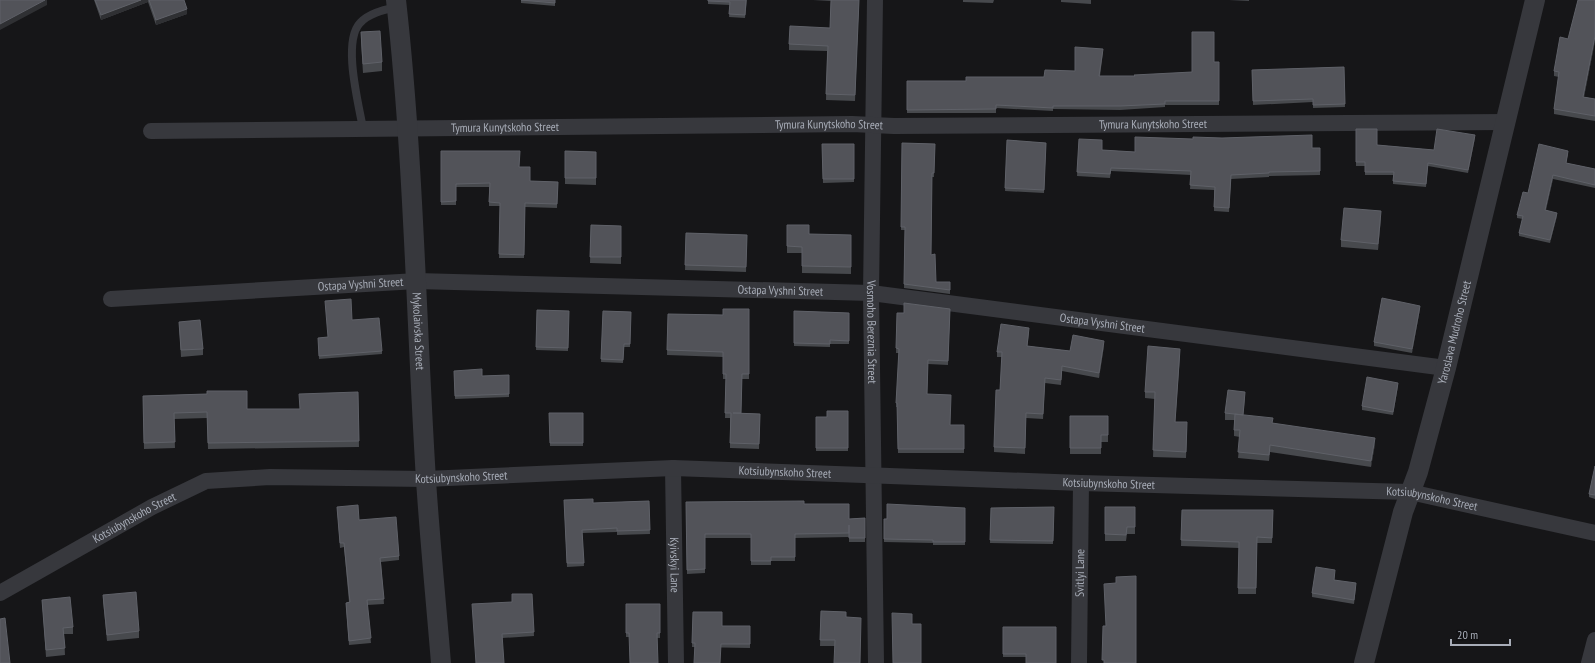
<svg xmlns="http://www.w3.org/2000/svg" width="1595" height="663" viewBox="0 0 1595 663" font-family="'PT Sans Narrow',sans-serif">
  <style>
    .lines { fill: none; stroke-linecap: round; stroke-linejoin: round }
    .service { stroke: #37383d; stroke-width: 8 }
    .minor { stroke: #37383d; stroke-width: 16 }
    .tertiary { stroke: #37383d; stroke-width: 20 }
    .wall { fill: #47494d }
    .shaded-wall { fill: #2f3033 }
    .building { fill: #525359; stroke: #5f6168 }
    .labels { text-anchor: middle; stroke-width: 4; stroke-linejoin: round; paint-order: stroke }
    .street-label { font-size: 12px; fill: #a8adb8; stroke: #111113 }
  </style>
  <rect width="100%" height="100%" fill="#161618"/>
  <g class="lines">
    <path class="service" d="M363,129C359,105 342,42 360,23C369,13 384,10 397,7"/>
    <g class="minor">
      <path id="s1" d="M875,0L871,293L876,663"/>
      <path id="s2" d="M151,131L852,124L894,126L1507,122"/>
      <path id="s3" d="M111,299L417,281L871,293L1446,368"/>
      <path id="s4" d="M673,468L676,663"/>
      <path id="s5" d="M0,593L152,507L206,481L270,477L426,479L673,468L1081,483L1410,492L1595,533"/>
      <path id="s6" d="M1079,663L1081,483"/>
      <path d="M1589,663L1595,640"/>
    </g>
    <g class="tertiary">
      <path id="s7" d="M396,0C414,160 416,320 426,480C430,541 436,602 441,663"/>
      <path id="s8" d="M1364,663L1403,512L1418,472L1446,368L1535,0"/>
    </g>
  </g>
  <path class="wall" d="M94,0H184L187,14L156,25L148,2L101,20Z
    M521,0H555V6L521,3Z
    M708,0H747L745,18L729,17L730,5L708,4Z
    M813,0H859L855,101L826,100L827,51L789,50V44L830,28L831,1Z
    M963,0H994L993,3L963,2Z
    M1061,0H1091V4L1061,2Z
    M1229,0H1249V1Z
    M1595,0V41L1584,97L1595,99V121L1554,114V109L1559,77L1554,76V71Z
    M361,32L382,62V71L363,73L361,42Z
    M1103,52L1100,76H1135L1192,72L1214,62H1219V105H1165V107L1120,110L1053,109V111L996,108V113H907V81H966L1044,77L1075,71Z
    M1344,67L1345,107L1313,108V102L1253,105L1252,70Z
    M1356,129L1377,145L1434,150L1475,138L1468,173L1428,166L1426,187L1393,184V175H1365V166H1356Z
    M1079,139L1102,150L1135,152L1320,148V175L1269,176V177L1231,179L1229,212L1214,211V190L1190,189L1191,175L1111,171L1110,178L1077,176Z
    M1007,140L1046,143L1044,193L1005,191Z
    M902,143L935,144L934,177H932L931,255L936,282H950V294L904,288L905,230H901Z
    M822,144H854V182L823,183Z
    M441,151L519,167L530,181L558,182L557,208L525,207L524,258H499L500,206H489V187H456V205H441Z
    M565,151L596,152V185L565,184Z
    M1568,154L1566,163L1595,169V188L1553,179L1546,210L1557,216L1550,243L1519,236V233L1523,219L1517,218V215L1528,193Z
    M1381,218L1378,250L1341,247V240Z
    M591,225L621,226V264L590,263Z
    M787,225L809,234L851,235V274L802,273V253H787Z
    M686,233L747,235L746,272L685,270Z
    M749,309V379H742L741,413L760,414L759,449L730,448V418H725L726,379H723V357L667,355L668,314L723,315Z
    M950,309L948,365L928,364L927,394L950,425H964V453H898L897,407H896L899,353H896L897,313H904Z
    M1420,309L1412,353L1374,346V342Z
    M537,310L569,311L568,351L536,350Z
    M603,311L631,312L630,347H624L623,363L601,362Z
    M794,311L849,313V344H830V347L794,346Z
    M352,320L382,351V354L319,359L318,338L328,337Z
    M179,322L203,349V355L181,357Z
    M1029,333L1027,346L1070,351L1104,346L1099,378L1062,371L1061,385L1045,383L1043,419L1026,418L1025,454L994,452V447L1000,390L1002,357H997V352Z
    M1180,355L1175,422L1187,429L1186,458L1153,457L1155,399L1145,398V392Z
    M454,371L482,376L509,375V397L455,399Z
    M1398,386L1393,415L1362,410V406Z
    M358,392L359,447L208,449L207,418L174,419L175,448L144,449L143,396L207,394L247,409H299Z
    M1245,398L1243,415L1273,423L1375,444L1371,467L1270,452L1269,461L1238,458L1240,437L1234,436V420H1225V413Z
    M848,411V451H816V417H827Z
    M549,413H583V446H550Z
    M1070,416H1108V442H1101V454H1070Z
    M1595,466V499L1589,497V494Z
    M564,500L593,503L649,501L650,534L617,535V532L582,533L584,566L567,567Z
    M686,502L804,504L849,519L865,518V542H849V529V537L795,538V561H771V565H751V538H705V573L687,574Z
    M337,507L359,520L399,556V560L381,562L384,604L367,605L371,643L349,645L346,607V603L349,602L344,547L340,548Z
    M1054,507L1053,544L990,543L991,508Z
    M1105,507H1135V534H1127L1126,541H1105Z
    M965,508V545H933V543L884,542V519Z
    M1182,510H1273L1272,543H1257L1256,594H1238L1239,548L1181,546Z
    M1335,573L1334,580L1356,587L1354,604L1312,597V593Z
    M532,594L534,636L502,638L475,663L512,602Z
    M103,595L139,631V638L107,641L103,601Z
    M42,600L73,627V634H64L65,655L46,657Z
    M626,604H660V638L626,637Z
    M821,611L846,612L835,646H820Z
    M693,612L722,626H750V648L692,647Z
    M1003,627L1056,663L1026,657H1003Z"/>
  <path class="shaded-wall" d="M45,0H47V5L0,30V24Z
    M141,0H148V2L101,20V15Z
    M187,9V14L156,25V20Z
    M1595,36V41L1583,102V97Z
    M1475,135V138L1468,173V170Z
    M1553,175V179L1545,213V210Z
    M1381,211V218L1378,250V244Z
    M1557,213V216L1550,243V240Z
    M1420,306V309L1412,353V349Z
    M1029,328V333L1027,351V346Z
    M1104,341V346L1099,378V373Z
    M1180,349V355L1175,428V422Z
    M1398,383V386L1393,415V412Z
    M1245,392V398L1243,421V415Z
    M1375,438V444L1371,467V461Z"/>
  <path class="building" d="M0,0H45L0,24Z
    M95,0H141L101,15Z
    M149,0H184L187,9L156,20Z
    M521,0H555V3Z
    M708,0H746L745,15L729,14L730,2L708,1Z
    M831,0H859L855,95L826,94L828,46L789,44L790,26L830,28Z
    M1578,0H1595V36L1583,97L1595,99V116L1554,109L1559,72L1554,71L1560,37L1568,39Z
    M380,31L382,62L363,64L361,32Z
    M1192,32H1214V62H1219V101H1165V104L1120,106H1053V108L996,105V109L907,110V81H966V77H1044L1045,70L1075,71V47L1103,49L1099,76H1135L1134,75L1192,72Z
    M1344,67L1345,104L1313,105V99L1253,101L1252,70Z
    M1356,129H1377V145L1434,150L1437,129L1475,135L1468,170L1428,163L1426,184L1393,181L1394,172H1365V162H1356Z
    M1312,135V148H1320V171L1269,172V173L1231,175L1229,208L1214,207L1215,187L1190,185L1191,171L1111,168L1110,174L1077,172L1079,139L1102,140V150L1135,152V137L1193,139V137L1222,138Z
    M1007,140L1046,143L1044,190L1005,188Z
    M902,143L935,144L934,173H932L931,255L935,254L936,282H950V290L904,284L905,227H901Z
    M822,144H854V179H823Z
    M1539,144L1568,151L1566,163L1595,169V185L1553,175L1545,210L1557,213L1550,240L1519,233L1523,216L1517,215L1523,192L1528,193Z
    M441,151H520L519,167H530V181L558,182L557,204L525,203L524,255L499,254L500,203L489,202L490,183L456,184V201L441,202Z
    M565,151L596,152V178H565Z
    M1344,208L1381,211L1378,244L1341,240Z
    M591,225L621,226V257H590Z
    M787,225H809V234L851,235V267L802,266V247L787,246Z
    M686,233L747,235L746,267L685,265Z
    M1382,298L1420,306L1412,349L1374,342Z
    M351,299L352,320L379,318L382,351L319,356L318,338L328,337L325,301Z
    M904,303L950,309L948,361L928,360L927,394L951,395L950,425H964V449H898L897,403H896L899,349L896,348L897,313H904Z
    M723,309H749V374H742L741,413H733L760,414L759,444L730,443L731,413H725L726,374H723V352L667,350L668,314L723,315Z
    M537,310L569,311L568,348L536,347Z
    M603,311L631,312L630,344H624L623,360L601,359Z
    M794,311L849,313V341L830,340V344L794,343Z
    M200,320L203,349L181,350L179,322Z
    M1001,324L1029,328L1027,346L1070,351L1073,335L1104,341L1099,373L1062,366L1061,380L1045,378L1043,414L1026,413L1025,448L994,447L996,390H1000L1002,352H997Z
    M1148,346L1180,349L1175,422H1187L1186,452L1153,450L1155,392H1145Z
    M482,369V376L509,375V394L455,396L454,371Z
    M1367,377L1398,383L1393,412L1362,406Z
    M1228,390L1245,392L1243,415L1225,413Z
    M207,391H247V409H300L299,394L358,392L359,441L208,443L207,412L174,413L175,442L144,443L143,396L207,394Z
    M827,411H848V448H816V417H827Z
    M549,413H583V443H550Z
    M1235,414L1273,418L1272,423L1375,438L1371,461L1270,445L1269,455L1238,452L1240,430H1234Z
    M1070,416H1108V435H1101V448H1070Z
    M1595,466V495L1589,494Z
    M593,499V503L649,501L650,530L617,531V528L582,530L584,563H567L564,500Z
    M804,501V504H849V519L865,518V538H849V525V533L795,534V557H771V561H751V534H705V569L687,570L686,502Z
    M887,504L965,508V542H933V540L884,539V519H887Z
    M358,505L359,520L396,517L399,556L380,558L384,599L367,600L371,638L349,641L346,603L350,602L344,543H340L337,507Z
    M1054,507L1053,541L990,540L991,508Z
    M1105,507H1135V527H1127L1126,535L1105,534Z
    M1182,510H1273L1272,538L1257,537L1256,588H1238L1239,542L1181,540Z
    M1316,567L1335,570L1334,580L1356,583L1354,600L1312,593Z
    M1136,576V663H1104V660H1102L1103,626H1106L1104,584L1116,583V577Z
    M136,592L139,631L107,635L103,595Z
    M512,594H532L534,632L502,634L504,663H476L472,604L512,602Z
    M70,597L73,627L63,628L65,648L46,650L42,600Z
    M626,604H660V633H657L658,663H630L629,633H626Z
    M821,611L846,612V617L861,618L860,663H834L835,640H820Z
    M693,612H722V626H750V644H721L720,663H694L695,643H692Z
    M892,613L912,614V624H921V663H893Z
    M5,618L10,663H0V619Z
    M1003,627H1056V663H1026V654H1003Z"/>
  <g class="labels">
    <g class="street-label">
      <text dy="4" stroke="none"><textPath href="#s2" startOffset="1002">Tymura Kunytskoho Street</textPath></text>
      <text dy="4" stroke="none"><textPath href="#s2" startOffset="678">Tymura Kunytskoho Street</textPath></text>
      <text dy="4" stroke="none"><textPath href="#s2" startOffset="354">Tymura Kunytskoho Street</textPath></text>
      <text dy="4" stroke="none"><textPath href="#s3" startOffset="250">Ostapa Vyshni Street</textPath></text>
      <text dy="4" stroke="none"><textPath href="#s3" startOffset="670">Ostapa Vyshni Street</textPath></text>
      <text dy="4" stroke="none"><textPath href="#s3" startOffset="994">Ostapa Vyshni Street</textPath></text>
      <text dy="4" stroke="none"><textPath href="#s7" startOffset="332">Mykolaivska Street</textPath></text>
      <text dy="4" stroke="none"><textPath href="#s1" startOffset="332">Vosmoho Bereznia Street</textPath></text>
      <text dy="4" stroke="none"><textPath href="#s8" startOffset="343">Yaroslava Mudroho Street</textPath></text>
      <text dy="4" stroke="none"><textPath href="#s5" startOffset="814">Kotsiubynskoho Street</textPath></text>
      <text dy="4" stroke="none"><textPath href="#s5" startOffset="490">Kotsiubynskoho Street</textPath></text>
      <text dy="4" stroke="none"><textPath href="#s5" startOffset="1138">Kotsiubynskoho Street</textPath></text>
      <text dy="4" stroke="none"><textPath href="#s5" startOffset="1462">Kotsiubynskoho Street</textPath></text>
      <text dy="4" stroke="none"><textPath href="#s5" startOffset="154">Kotsiubynskoho Street</textPath></text>
      <text dy="4" stroke="none"><textPath href="#s4" startOffset="97">Kyivskyi Lane</textPath></text>
      <text dy="4" stroke="none"><textPath href="#s6" startOffset="90">Svitlyi Lane</textPath></text>
    </g>
  </g>
  <path d="M1451 639v6h59v-6" fill="none" stroke="#a8adb8" stroke-width="2"/>
  <text x="1457" y="639" font-size="12" fill="#a8adb8" stroke="#111113" stroke-width="3" paint-order="stroke">20 m</text>
</svg>
